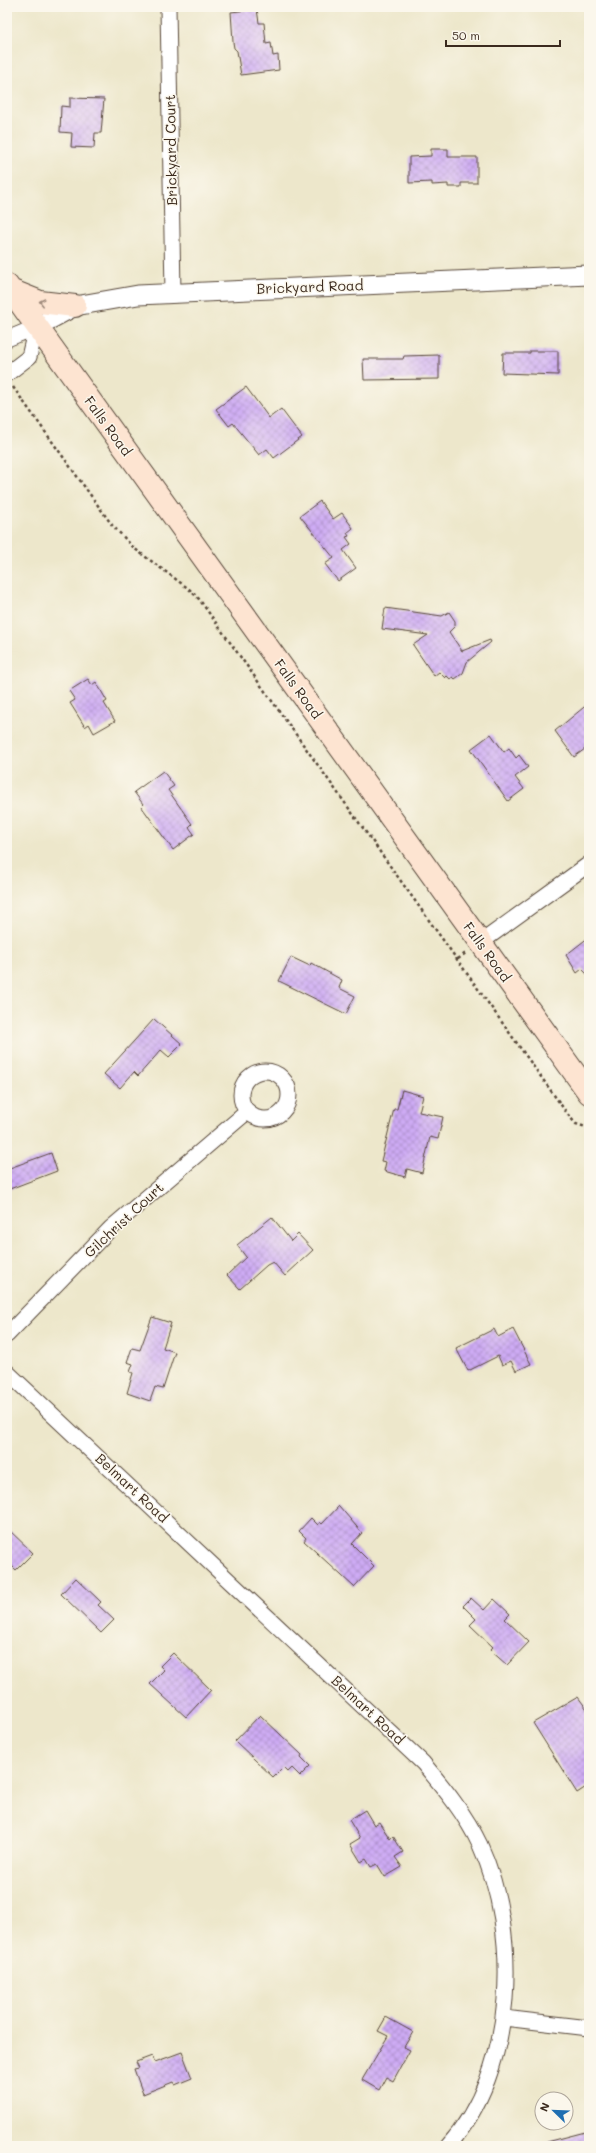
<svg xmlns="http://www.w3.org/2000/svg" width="596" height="2153" viewBox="0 0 596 2153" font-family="Mali,sans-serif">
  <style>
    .building { fill: url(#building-cross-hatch) }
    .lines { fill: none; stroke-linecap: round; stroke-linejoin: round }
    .minor-casing { stroke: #564638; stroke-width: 17 }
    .tertiary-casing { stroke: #564638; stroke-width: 21 }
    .secondary-casing { stroke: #564638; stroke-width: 24 }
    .path { stroke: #564638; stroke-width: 2.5; stroke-dasharray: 3 3; stroke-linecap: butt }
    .minor { stroke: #fff; stroke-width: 15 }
    .tertiary { stroke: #fff; stroke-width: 19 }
    .secondary { stroke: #fde4d1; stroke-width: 22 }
    .oneway { stroke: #9c8778 }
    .labels { text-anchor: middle; stroke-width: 3; stroke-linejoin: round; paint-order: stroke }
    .street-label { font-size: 14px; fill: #3b2a1e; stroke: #fbf7ec }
  </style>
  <defs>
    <pattern id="building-cross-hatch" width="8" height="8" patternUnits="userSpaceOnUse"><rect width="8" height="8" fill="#ceabf4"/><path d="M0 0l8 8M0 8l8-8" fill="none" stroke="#a88bc5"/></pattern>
  </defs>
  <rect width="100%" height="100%" fill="#fbf7ec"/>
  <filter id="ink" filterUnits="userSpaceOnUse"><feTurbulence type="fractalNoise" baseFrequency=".025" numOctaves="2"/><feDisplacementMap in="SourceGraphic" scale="8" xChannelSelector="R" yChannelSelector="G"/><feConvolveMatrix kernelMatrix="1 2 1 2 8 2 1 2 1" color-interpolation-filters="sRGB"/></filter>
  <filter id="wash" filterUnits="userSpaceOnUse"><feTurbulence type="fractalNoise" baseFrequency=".012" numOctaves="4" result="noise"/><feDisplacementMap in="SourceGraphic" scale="16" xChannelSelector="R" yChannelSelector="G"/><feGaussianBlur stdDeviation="0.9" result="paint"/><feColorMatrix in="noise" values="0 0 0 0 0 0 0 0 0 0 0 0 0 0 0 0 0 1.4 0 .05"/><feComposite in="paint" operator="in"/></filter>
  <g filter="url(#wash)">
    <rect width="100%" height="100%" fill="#ede7cb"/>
    <g id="blocks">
      <path class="building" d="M257,9L259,23H264L266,44L271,43L273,56L278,55L279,70L241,75L237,51L234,48L233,42L231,12Z
        M70,98L104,99L101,133H95L94,148L71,147L72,133L60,132L61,106L70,107Z
        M431,149H448V157H477V183H461V187H448V184L432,185V182L409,183V157L431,156Z
        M530,351H558V375L502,373L503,353H530Z
        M439,355V379L364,380L363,359H403L404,356Z
        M246,387L269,418L281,409L302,437L274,458L267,449L259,455L233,423L229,426L216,409Z
        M320,501L333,519L342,513L353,528L347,533L349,536L346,537L351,544L343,550L356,568L338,581L325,564L334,558L300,516Z
        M385,608L442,616L449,612L455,621V626L449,632L462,651L490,640L491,642L467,662L463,673L455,679L453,677L450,679L447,676L445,678L439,672L434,676L413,645L428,635L382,629Z
        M88,679L92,685L96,682L107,701L104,703L115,721L94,733L89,724L85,727L70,703L75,700L69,691Z
        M589,703V746L574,757L555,731Z
        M491,734L504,752L509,748L516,758L519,755L528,767L515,777L524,789L508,801L471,749Z
        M163,771L174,786L168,790L192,824L189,827L194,834L173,850L141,806L143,804L134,792Z
        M589,937V976L582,969L577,973L566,955Z
        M291,957L310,966L311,963L342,980L339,988L355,996L346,1014L279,981Z
        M154,1019L182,1044L169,1057L161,1050L138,1076L134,1072L120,1088L104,1074Z
        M402,1090L423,1096L419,1112L443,1117L438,1139L430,1137L422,1173L407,1169L405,1177L384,1171L386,1162L381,1161L394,1109H397Z
        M51,1153L57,1171L7,1190V1169Z
        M272,1217L291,1241L298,1234L313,1250L285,1276L273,1262L267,1265L240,1289L227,1275L246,1257L237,1245Z
        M152,1317L171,1323L163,1348L175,1352L163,1389L155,1387L150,1401L127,1393L133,1373L130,1372L133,1364L127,1362L132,1348L140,1350Z
        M494,1329L498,1337L513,1329L531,1364L516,1371L511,1361L502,1365L498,1356L468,1371L456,1348Z
        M339,1506L362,1533L352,1544L374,1566L354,1587L304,1541L306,1538L299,1531L311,1518L318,1525L320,1522L322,1524Z
        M7,1528L33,1553L16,1570L7,1561Z
        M76,1578L101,1602L98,1605L114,1620L101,1633L61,1594Z
        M471,1598L484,1610L494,1599L510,1614L505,1619L529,1642L507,1665L490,1650L493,1647L470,1625L476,1619L463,1606Z
        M173,1653L211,1690L186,1717L150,1684L164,1670L160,1666Z
        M578,1697L589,1712V1785L577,1793L533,1723Z
        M260,1715L302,1755L301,1757L310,1766L300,1776L292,1768L288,1772L283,1767L273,1777L235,1741Z
        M365,1810L374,1825L379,1822L390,1839L393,1836L403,1852L395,1857L402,1867L385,1877L377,1864L371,1867L366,1859L361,1862L350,1844L360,1838L349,1820Z
        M386,2017L413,2032L404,2047L410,2050L393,2081L386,2077L379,2090L362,2080L388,2036L378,2031Z
        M182,2052L192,2078L175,2085L173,2082L143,2094L134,2069L139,2068L136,2062L152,2056L155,2062Z
        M589,2131V2146H548L547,2142Z"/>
    </g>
  </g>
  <g filter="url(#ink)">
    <use href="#blocks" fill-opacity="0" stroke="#564638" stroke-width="1"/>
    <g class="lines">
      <defs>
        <path id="minor" d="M168,7L173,293
          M7,339L36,327
          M7,374L29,357L36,327
          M480,943L589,864
          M241 1095a24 24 0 1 1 48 0a24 24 0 1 1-48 0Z
          M7,1335L111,1228L248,1111
          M7,1372L423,1763C444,1788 466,1815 480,1845C521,1934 516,2070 448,2146
          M504,2018L589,2028"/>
        <path id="tertiary" d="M36,327L75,306L138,295L589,275"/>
        <path id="secondary" d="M7,285L589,1093
          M10,290L40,302L75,306"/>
      </defs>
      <use href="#minor" class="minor-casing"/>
      <use href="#tertiary" class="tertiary-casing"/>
      <use href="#secondary" class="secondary-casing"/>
      <path class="path" d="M13,387L112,525L135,549L189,589L199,599L569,1116L576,1124L589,1128
        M458,959L467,952"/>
      <use href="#minor" class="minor"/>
      <use href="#tertiary" class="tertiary"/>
      <use href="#secondary" class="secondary"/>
    </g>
    <defs><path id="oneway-chevron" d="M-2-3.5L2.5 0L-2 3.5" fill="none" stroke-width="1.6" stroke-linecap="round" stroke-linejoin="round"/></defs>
    <use class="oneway" href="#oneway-chevron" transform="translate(42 302) rotate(-167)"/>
  </g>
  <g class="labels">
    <g class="street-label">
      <text transform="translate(171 150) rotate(-91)" y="5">Brickyard Court</text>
      <text transform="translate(310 287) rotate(-2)" y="5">Brickyard Road</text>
      <text transform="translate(108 426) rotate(54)" y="5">Falls Road</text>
      <text transform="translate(298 689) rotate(54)" y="5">Falls Road</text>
      <text transform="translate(487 952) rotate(54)" y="5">Falls Road</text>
      <text transform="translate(124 1220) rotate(-43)" y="5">Gilchrist Court</text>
      <text transform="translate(132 1488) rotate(43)" y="5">Belmart Road</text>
      <text transform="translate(368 1710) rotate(43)" y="5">Belmart Road</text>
    </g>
  </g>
  <rect width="596" height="2153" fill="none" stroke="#fbf7ec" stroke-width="24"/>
  <g transform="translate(554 2111) rotate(293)"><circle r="19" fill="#fbf7ec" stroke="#aea59a"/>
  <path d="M0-3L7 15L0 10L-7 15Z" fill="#1f6fb2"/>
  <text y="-6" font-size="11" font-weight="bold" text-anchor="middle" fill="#3b2a1e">N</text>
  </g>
  <path d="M446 40v6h114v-6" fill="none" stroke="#3b2a1e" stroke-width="2"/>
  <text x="452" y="40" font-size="12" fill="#3b2a1e" stroke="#fbf7ec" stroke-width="3" paint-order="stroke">50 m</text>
</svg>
